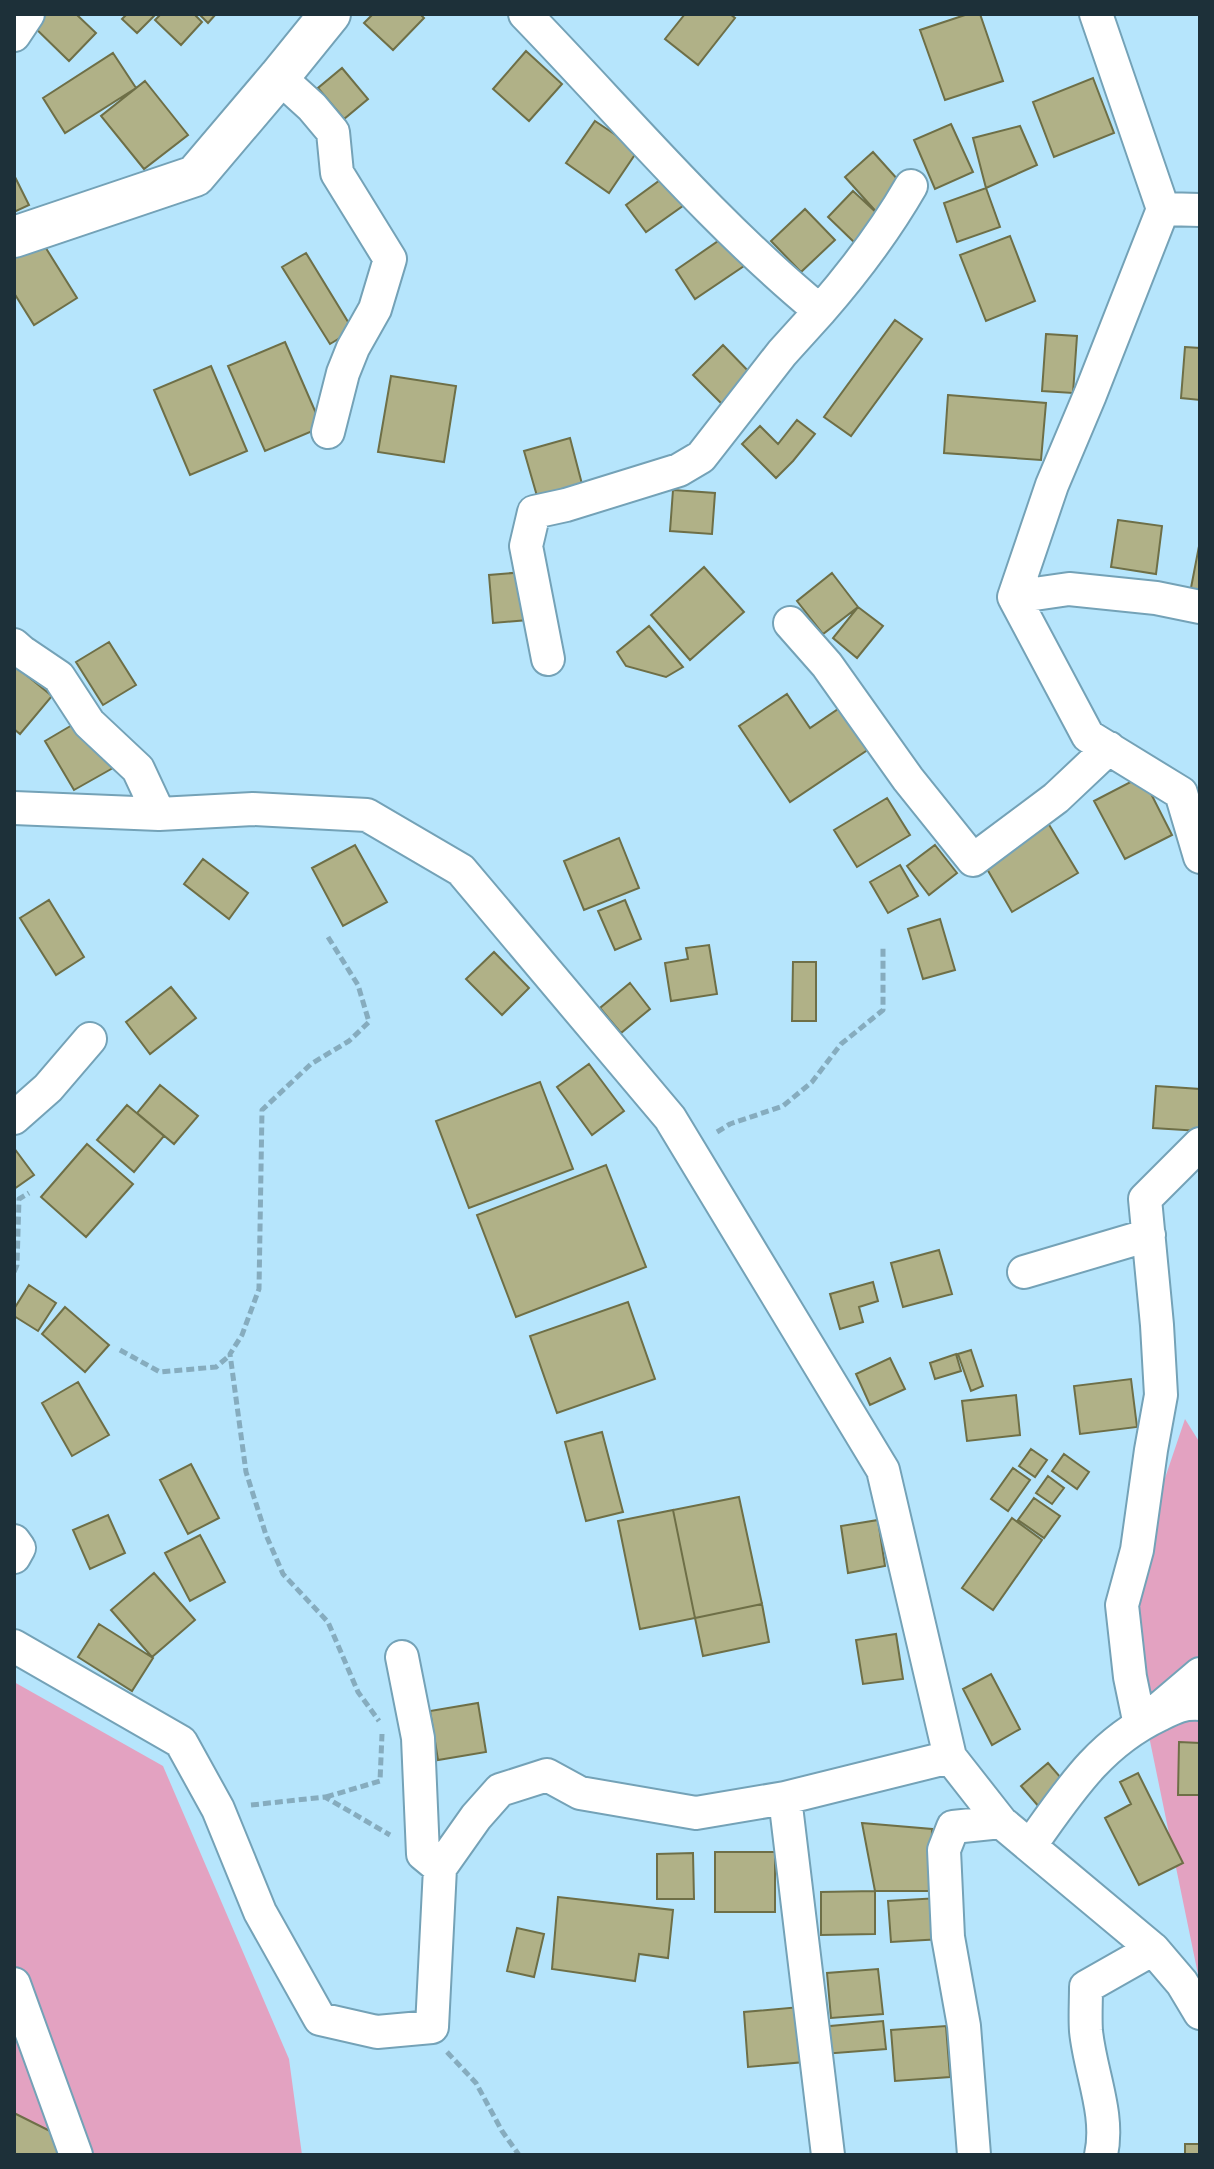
<svg xmlns="http://www.w3.org/2000/svg" width="1214" height="2169" viewBox="0 0 1214 2169" font-family="'Work Sans',sans-serif">
  <style>
    .green { fill: #e3a2c1 }
    .building { fill: #b0b187; stroke: #6e6f47; stroke-width: 2 }
    .lines { fill: none; stroke-linecap: round; stroke-linejoin: round }
    .minor-casing { stroke: #74a2b7; stroke-width: 36 }
    .tertiary-casing { stroke: #74a2b7; stroke-width: 44 }
    .path { stroke: #86acbe; stroke-width: 5; stroke-dasharray: 8 4; stroke-linecap: butt }
    .minor { stroke: #fff; stroke-width: 32 }
    .tertiary { stroke: #fff; stroke-width: 40 }
  </style>
  <rect width="100%" height="100%" fill="#b6e5fc"/>
  <path class="green" d="M1185,1419L1200,1443V1984L1122,1605Z
    M14,1682L163,1766L289,2059L302,2155H14Z"/>
  <path class="building" d="M39,14H76L96,33L69,61L30,23Z
    M127,14H156L137,33L122,19Z
    M161,14H194L202,22L181,45L155,20Z
    M199,14H216L208,23Z
    M373,14H420L424,18L393,50L364,23Z
    M685,14H730L735,18L698,65L665,39Z
    M968,14H980L1003,81L945,100L920,30Z
    M526,51L562,84L529,121L493,89Z
    M113,53L136,88L65,133L43,98Z
    M342,68L368,99L344,119L318,88Z
    M1093,78L1114,133L1054,157L1033,102Z
    M145,81L188,135L144,169L101,116Z
    M595,121L638,150L609,193L566,163Z
    M951,124L973,172L935,189L914,140Z
    M1020,126L1037,165L986,188L973,138Z
    M873,152L908,191L880,216L845,177Z
    M14,175L29,205L14,212Z
    M667,175L687,203L646,232L626,205Z
    M986,188L1000,227L957,242L944,203Z
    M853,191L880,216L855,243L828,217Z
    M805,209L835,240L801,272L771,241Z
    M1010,236L1035,301L986,321L960,255Z
    M39,237L77,298L34,325L14,293V253Z
    M724,237L744,266L695,299L676,270Z
    M306,253L353,330L330,344L282,267Z
    M895,320L922,339L851,436L824,417Z
    M1046,334L1077,336L1073,393L1042,391Z
    M285,342L322,427L265,451L228,366Z
    M723,345L755,378L725,407L693,375Z
    M1185,347L1200,348V400L1181,398Z
    M211,366L247,451L190,475L154,390Z
    M391,376L456,386L444,462L378,452Z
    M948,395L1046,403L1041,460L944,453Z
    M797,420L815,434L793,461L776,478L742,444L760,426L778,444Z
    M570,438L582,484L537,496L524,451Z
    M673,490L715,493L712,534L670,531Z
    M1118,520L1162,526L1156,574L1111,567Z
    M1200,541V595L1190,593Z
    M704,567L744,612L690,660L651,615Z
    M524,572L528,620L493,623L489,575Z
    M832,573L858,607L823,634L797,601Z
    M858,607L883,626L857,658L833,638Z
    M649,626L683,667L666,677L626,666L617,652Z
    M109,642L136,685L103,705L76,662Z
    M14,665L52,696L20,734L14,729Z
    M787,694L810,728L847,703L875,745L790,802L739,726Z
    M84,718L113,768L74,790L45,741Z
    M1142,776L1172,835L1125,859L1094,801Z
    M887,798L910,835L857,867L834,830Z
    M1048,823L1078,873L1012,912L983,862Z
    M619,838L639,888L584,910L564,861Z
    M355,845L387,902L343,926L312,868Z
    M935,845L957,873L929,895L907,866Z
    M203,859L248,893L229,919L184,884Z
    M900,865L918,896L888,913L870,882Z
    M49,900L84,957L56,975L20,918Z
    M625,900L641,939L615,950L598,911Z
    M940,919L955,970L923,979L908,929Z
    M709,945L717,994L671,1001L665,963L688,959L686,948Z
    M494,952L529,988L502,1015L466,979Z
    M793,962H816V1021H792Z
    M630,983L650,1009L621,1033L600,1008Z
    M171,987L196,1018L150,1054L126,1022Z
    M589,1064L624,1111L592,1135L557,1087Z
    M540,1082L573,1169L469,1208L436,1121Z
    M160,1085L198,1116L174,1144L137,1113Z
    M1156,1086L1200,1089V1131L1153,1128Z
    M127,1105L164,1136L134,1172L97,1140Z
    M87,1144L133,1184L86,1237L41,1197Z
    M14,1148L34,1175L14,1189Z
    M606,1165L646,1267L516,1317L477,1215Z
    M939,1250L952,1294L903,1307L891,1263Z
    M873,1282L878,1301L859,1307L863,1322L840,1329L830,1294Z
    M29,1285L56,1303L38,1331L14,1316V1309Z
    M628,1302L655,1379L557,1413L530,1336Z
    M65,1307L109,1345L85,1372L42,1334Z
    M971,1350L983,1386L971,1391L958,1354Z
    M956,1354L961,1371L935,1379L930,1363Z
    M890,1358L905,1389L870,1405L856,1374Z
    M1131,1379L1137,1427L1080,1434L1074,1386Z
    M78,1382L109,1435L72,1456L42,1403Z
    M1016,1395L1020,1435L967,1441L962,1401Z
    M602,1432L623,1512L586,1521L565,1442Z
    M1031,1449L1047,1460L1035,1477L1019,1466Z
    M1064,1454L1089,1472L1077,1489L1052,1471Z
    M191,1464L219,1518L188,1534L160,1480Z
    M1013,1468L1030,1480L1008,1511L991,1499Z
    M1048,1476L1064,1488L1052,1504L1036,1493Z
    M739,1497L762,1604L695,1618L673,1510Z
    M1034,1498L1060,1516L1044,1538L1018,1520Z
    M673,1510L695,1618L640,1629L618,1521Z
    M108,1515L125,1553L90,1569L73,1530Z
    M1012,1518L1042,1540L993,1610L962,1588Z
    M878,1520L885,1566L848,1573L841,1526Z
    M200,1535L225,1582L190,1601L165,1553Z
    M154,1573L195,1620L152,1657L111,1610Z
    M762,1604L769,1642L703,1656L695,1618Z
    M99,1624L153,1658L132,1691L78,1657Z
    M896,1634L903,1679L863,1684L856,1640Z
    M991,1674L1020,1729L992,1745L963,1689Z
    M478,1703L486,1752L438,1760L430,1711Z
    M1179,1742L1200,1743V1795H1178Z
    M1048,1763L1067,1785L1040,1808L1021,1786Z
    M1138,1773L1183,1863L1139,1885L1105,1818L1131,1804L1120,1782Z
    M862,1823L932,1829L931,1891H875Z
    M715,1852H775V1912H715Z
    M693,1853L694,1899H657V1854Z
    M875,1891V1934L821,1935V1892Z
    M558,1897L673,1910L668,1958L639,1954L635,1981L552,1969Z
    M939,1898L942,1939L891,1942L888,1901Z
    M517,1928L544,1934L534,1977L507,1971Z
    M878,1969L883,2014L831,2018L827,1973Z
    M800,2007L805,2062L748,2067L744,2012Z
    M883,2021L886,2049L823,2054L820,2027Z
    M946,2026L950,2077L895,2081L891,2030Z
    M14,2113L64,2138L56,2155H14Z
    M1185,2144H1200V2155H1185Z"/>
  <g class="lines">
    <defs>
      <path id="minor" d="M525,14C622,114 712,222 820,311L782,353L701,457L679,470L566,505L534,512L526,546L548,659
        M1096,14L1163,209L1090,395L1052,485L1014,597L1088,736L1181,793L1200,857
        M14,35L28,14
        M279,77L312,107L333,132L337,173L390,259L375,309L353,348L343,373L328,432
        M1163,209L1200,210
        M820,311C854,272 885,231 911,186
        M1014,597L1069,589L1156,598L1200,607
        M790,623L827,665L908,779L973,860L1056,798L1109,748
        M14,645L22,652L59,677L89,723L138,769L159,814
        M14,808L159,814L253,809L367,815L461,870L670,1118L883,1470L950,1757L1001,1822L1153,1949L1182,1983L1200,2013
        M14,1118L48,1088L90,1039
        M1200,1144L1145,1199L1157,1325L1161,1395L1151,1450L1137,1550L1122,1605L1130,1677L1140,1725L1200,1674
        M1024,1272L1149,1235
        M14,1541L19,1548L14,1557
        M14,1646L181,1742L218,1809L260,1912L320,2019L377,2032L432,2027L440,1868L476,1817L500,1790L547,1775L580,1793L696,1813L785,1798L950,1757
        M402,1657L418,1738L423,1854L440,1868
        M785,1798L828,2155
        M1030,1846C1068,1793 1098,1744 1159,1715C1175,1707 1182,1703 1200,1704
        M14,1984L76,2155
        M974,2155L964,2026L948,1937L944,1850L953,1827L1001,1822
        M1101,2155C1110,2114 1090,2072 1086,2031C1085,2017 1086,2002 1086,1987L1153,1949"/>
      <path id="tertiary" d="M14,237L195,176L279,77L330,14"/>
    </defs>
    <use href="#minor" class="minor-casing"/>
    <use href="#tertiary" class="tertiary-casing"/>
    <path class="path" d="M328,937L358,985L369,1022L349,1041L311,1064L262,1110L259,1289L242,1335L230,1354L246,1472L266,1535L283,1574L328,1622L358,1692L379,1721
      M717,1132L730,1124L783,1106L812,1082L841,1044L883,1010V946
      M14,1272L17,1265L19,1199L29,1193
      M120,1350L160,1372L216,1367L230,1355
      M326,1797L380,1781L382,1734
      M251,1805L325,1797L390,1835
      M447,2052L476,2083L502,2131L519,2155"/>
    <use href="#minor" class="minor"/>
    <use href="#tertiary" class="tertiary"/>
  </g>
  <rect width="1214" height="2169" fill="none" stroke="#1d3039" stroke-width="32"/>
</svg>
